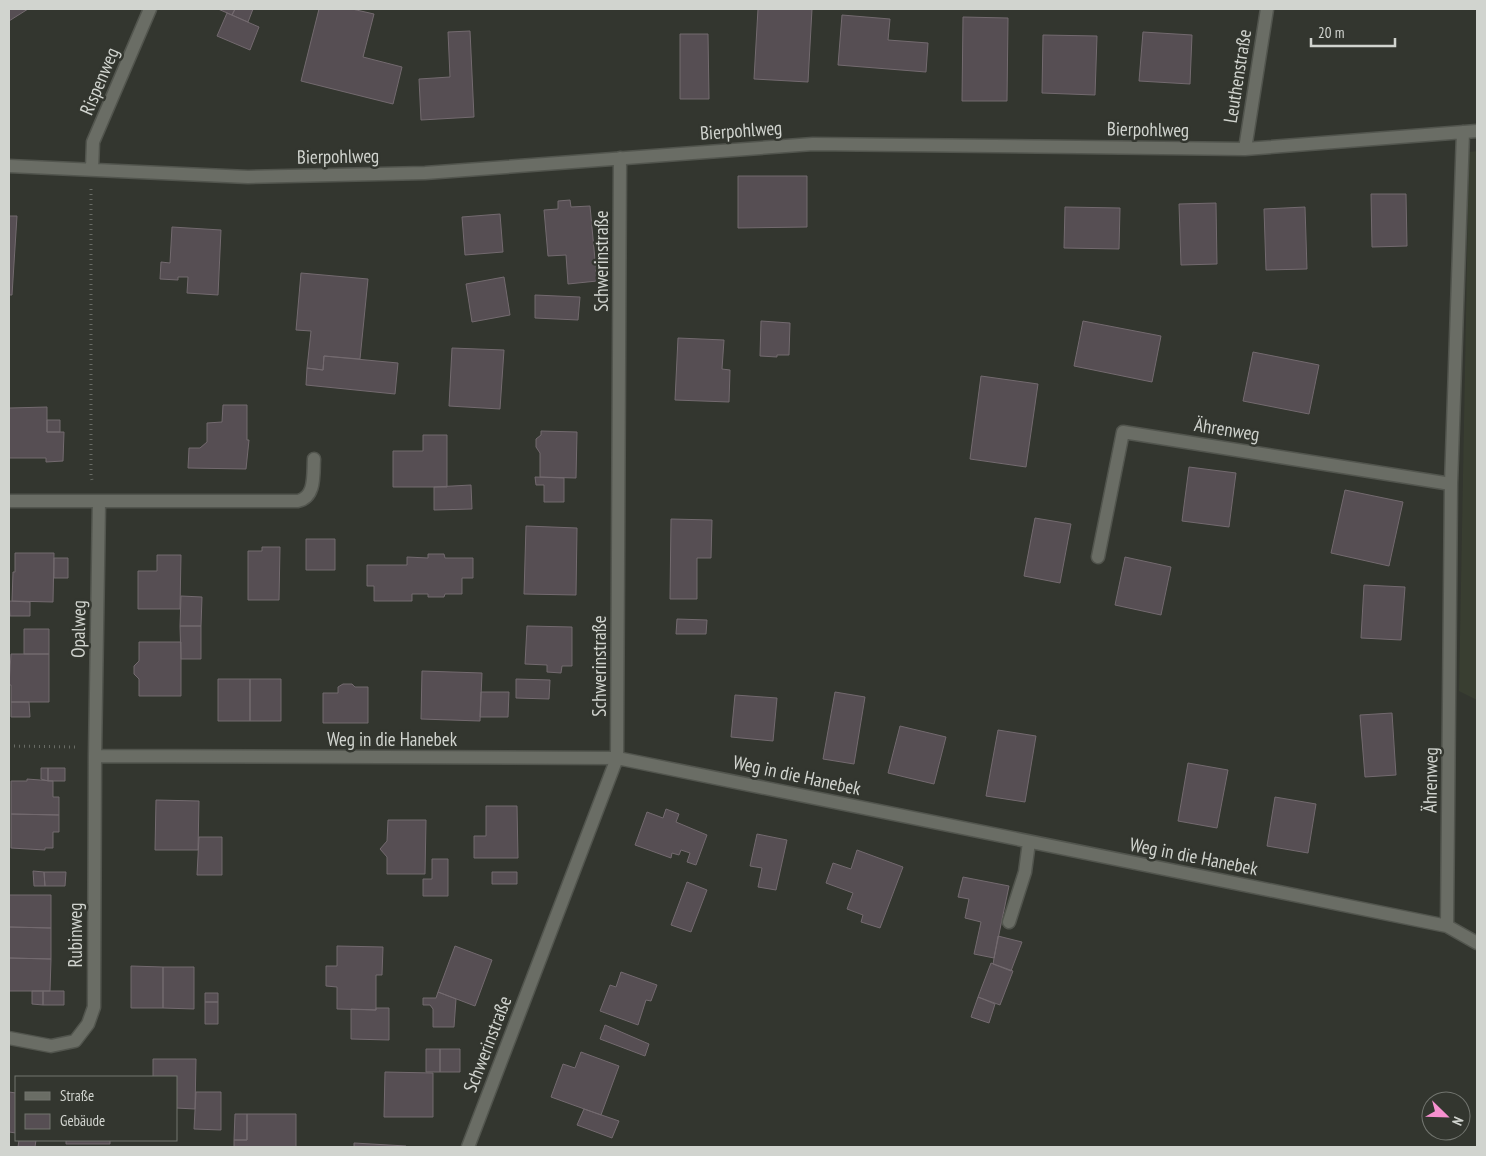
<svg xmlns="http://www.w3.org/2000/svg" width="1486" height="1156" viewBox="0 0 1486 1156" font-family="'PT Sans Narrow',sans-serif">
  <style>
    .built { fill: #393e31 }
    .building { fill: #564e53; stroke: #736a6f }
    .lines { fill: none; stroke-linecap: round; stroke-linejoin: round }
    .minor-casing { stroke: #52554e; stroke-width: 15 }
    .path { stroke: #686b65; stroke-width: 3; stroke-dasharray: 1 4; stroke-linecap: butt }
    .minor { stroke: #6a6d65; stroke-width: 12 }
    .labels { text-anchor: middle; stroke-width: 5; stroke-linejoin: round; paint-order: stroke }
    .street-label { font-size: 19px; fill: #d1d4cf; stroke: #33362f }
  </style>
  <rect width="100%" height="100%" fill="#33362f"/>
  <path class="built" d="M1477,151V700L1459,691L1469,152Z"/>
  <path class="building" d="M9,9H28L9,21Z
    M218,9H235L232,15Z
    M235,9H253L248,22L232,15Z
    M319,9H352L374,14L363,57L402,67L393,104L301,81Z
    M758,9H812L808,82L754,79Z
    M227,13L259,27L250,50L217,36Z
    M842,15L890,19L888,40L928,43L926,72L838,65Z
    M963,17L1008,18L1007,101H962Z
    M470,31L474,117L421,120L419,79L450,77L448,32Z
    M1143,32L1192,35L1190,84L1139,81Z
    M680,34H708L709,99H680Z
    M1043,35L1097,36L1095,95L1042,93Z
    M738,176H807V227L738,228Z
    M1371,194H1406L1407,246L1372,247Z
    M570,200L571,207L590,206L597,281L568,284L566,255L548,256L544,210L558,209V201Z
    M1216,203L1217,264L1181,265L1179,204Z
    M1065,207L1120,208L1119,249L1064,248Z
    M1305,207L1307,269L1266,270L1264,209Z
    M500,214L503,252L465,255L462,217Z
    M9,216H17L12,295H9Z
    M172,227L221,230L218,295L187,293L188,277H178V280L160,279L161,262L170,263Z
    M301,273L368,279L360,359L324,356L323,370L307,368L311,331L296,330Z
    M504,277L510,315L472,322L466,284Z
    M535,295L580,297L578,320L535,318Z
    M761,321L790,323L789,355H777V357L760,356Z
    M1083,321L1161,336L1152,382L1074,366Z
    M678,338L724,340L722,369L730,370L729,402L675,400Z
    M452,348L504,350L500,409L449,406Z
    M1253,352L1319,365L1309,414L1243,401Z
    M324,356L398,363L395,394L306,385L307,368L323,370Z
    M981,376L1038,384L1026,467L970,459Z
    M223,405H247V440H249L246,469L188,468L189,448H200L207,442V423L222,422Z
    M47,407V432H64L63,461L46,462V458H9V409L10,408Z
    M47,420H60V432H47Z
    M541,431L577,432L576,478L540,477V453L536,447V439L541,435Z
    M423,435H447V487H393V451H423Z
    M1189,467L1236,473L1229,527L1182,521Z
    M535,477L564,478V502H544V485H536Z
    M471,485L472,509L434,510V487Z
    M1345,490L1403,502L1389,566L1331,553Z
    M1035,518L1071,524L1060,583L1024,576Z
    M671,519L712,520L711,558H697V599H670Z
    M526,526L577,528L576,595L524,594Z
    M306,539H335V570H306Z
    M262,547H280L279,600H248V551H262Z
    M15,553H54L53,602L12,601L13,572H15Z
    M428,554H444L445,558H473V578H462V594H445L444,597H428V594H412V601H374V586H367V565H407V557L428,558Z
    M157,555H181L180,609H138V571H157Z
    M1125,557L1171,567L1161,615L1115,605Z
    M54,558H68V578H54Z
    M1364,585L1405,587L1401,640L1361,638Z
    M181,596L202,597L201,626H180Z
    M9,601L30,602V616H10Z
    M677,619L707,620L706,634H676Z
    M180,626H201V659H181Z
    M527,626L572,627V666H562L561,673L547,672V665L525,664Z
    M24,629H49V654H24Z
    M139,642H181V696H139V679L134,674V666L139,661Z
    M11,654H49V702H11V685H9Z
    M422,671L482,673L480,721L421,719Z
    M218,679H250V721H218Z
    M250,679H281V721H250Z
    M516,679L550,680L549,699L516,698Z
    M343,684H352L355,687H368V723H323V693H338V687Z
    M481,692H509L508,717H480Z
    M835,692L865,697L854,764L823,759Z
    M735,695L777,698L773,741L731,737Z
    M11,702H29L30,717H11Z
    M1392,713L1396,775L1365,777L1360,715Z
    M900,726L946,737L934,784L888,773Z
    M998,730L1036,736L1025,802L986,796Z
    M1188,763L1228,770L1217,828L1178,821Z
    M41,768H48V781L41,779Z
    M48,768H65V781H48Z
    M27,779L53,781V797H59V815L11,814V781H27Z
    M1275,797L1316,804L1308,853L1267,846Z
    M156,800L199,801L198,850H155Z
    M486,806H517L518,858H474V836H486Z
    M666,809L679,814L676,822L707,835L696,865L687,862L690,853L681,850L679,855L672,853L671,858L635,845L647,812L663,818Z
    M11,814L59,815V832H53V848H45V850L11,848Z
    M388,820H426L425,874H387V857L380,849L387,841Z
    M757,834L787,840L776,890L758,887L762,868L750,866Z
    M199,837H222V875H197Z
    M857,850L903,867L880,928L861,922L863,915L847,909L853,893L826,883L833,863L851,869Z
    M432,859H448V896H423V879H432Z
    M33,871L44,872L45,886H34Z
    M44,872H66L65,886H45Z
    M492,872H517V884H492Z
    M963,877L1009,886L994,958L974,954L981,922L965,918L969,899L958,897Z
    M687,882L707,890L691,932L671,925Z
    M9,895H51V928L9,927Z
    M9,927L51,928V959L9,958Z
    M998,936L1022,942L1011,971L993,964Z
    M337,946L383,947L382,975H376V1010L337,1009V987L326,986V966H337Z
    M455,946L492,960L475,1006L438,992Z
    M9,958L51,959L50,991H9Z
    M991,963L1013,971L1000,1005L978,997Z
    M131,966L163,967V1008H131Z
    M163,967H194V1009L163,1008Z
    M621,972L657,985L651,1001L646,1000L638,1025L600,1011L610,985L616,987Z
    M32,991H43V1005L32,1004Z
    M43,991H64V1005H43Z
    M438,992L456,999L454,1027H433V1009L430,1005H423V998H436Z
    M205,993H218V1002H205Z
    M978,997L995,1004L989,1023L971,1017Z
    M205,1002H218V1024H205Z
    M376,1008H389V1040L351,1039V1009L376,1010Z
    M605,1025L649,1044L645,1056L600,1039Z
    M426,1049H440V1072H426Z
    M440,1049H460V1072H440Z
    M581,1052L619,1066L601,1115L551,1097L563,1064L575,1068Z
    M153,1059H196L195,1109L176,1108V1077H153Z
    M385,1072L433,1073V1117H384Z
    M9,1092L16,1093V1133L9,1132Z
    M196,1092H221V1130L194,1129Z
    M584,1109L619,1121L612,1138L577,1125Z
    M235,1114H247V1140H234Z
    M247,1114H296V1147H234V1140H247Z
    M19,1140H36L35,1147H18Z
    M66,1140H110V1144H66Z
    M354,1143L406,1146V1147H354Z"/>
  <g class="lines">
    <defs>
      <path id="minor" d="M1245,149L1267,9
        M9,166L248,177L425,173L813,144L1245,149L1477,131
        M92,169L93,142L150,9
        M9,501H298C316,497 313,474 314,459
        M1098,557L1123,432L1451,484
        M95,756L617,758L1447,926L1477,943
        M1009,922L1025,872L1029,842
        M1447,926L1451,484L1463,132
        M9,1038L51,1046L75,1041L88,1024L94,1007L95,756L99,502
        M468,1147L617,758L620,158"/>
    </defs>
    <use href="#minor" class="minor-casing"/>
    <path class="path" d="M91,189V475L92,480
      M9,746L76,747"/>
    <use href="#minor" class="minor"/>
  </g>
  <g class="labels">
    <g class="street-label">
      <text transform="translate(1237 76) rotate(-81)" y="7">Leuthenstraße</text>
      <text transform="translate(99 81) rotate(-67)" y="7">Rispenweg</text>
      <text transform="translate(1148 129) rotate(1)" y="7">Bierpohlweg</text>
      <text transform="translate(741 130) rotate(-4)" y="7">Bierpohlweg</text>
      <text transform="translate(338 156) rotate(-1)" y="7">Bierpohlweg</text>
      <text transform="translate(601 261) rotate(-90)" y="7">Schwerinstraße</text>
      <text transform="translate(1227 429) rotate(9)" y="7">Ährenweg</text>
      <text transform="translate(78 629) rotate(-89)" y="7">Opalweg</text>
      <text transform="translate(599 666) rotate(-90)" y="7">Schwerinstraße</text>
      <text x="392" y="746">Weg in die Hanebek</text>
      <text transform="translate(797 775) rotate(12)" y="7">Weg in die Hanebek</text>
      <text transform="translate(1430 780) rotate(-89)" y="7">Ährenweg</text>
      <text transform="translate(1194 856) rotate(11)" y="7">Weg in die Hanebek</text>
      <text transform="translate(75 935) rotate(-90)" y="7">Rubinweg</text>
      <text transform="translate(487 1044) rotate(-69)" y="7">Schwerinstraße</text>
    </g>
  </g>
  <rect width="1486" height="1156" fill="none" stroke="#d1d4cf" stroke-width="20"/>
  <rect x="15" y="1076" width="162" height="65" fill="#33362f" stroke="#72756f"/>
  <rect x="25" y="1092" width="25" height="8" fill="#6a6d65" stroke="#72756f"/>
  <text x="60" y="1101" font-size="15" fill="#d1d4cf">Straße</text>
  <rect x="25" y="1114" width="25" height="15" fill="#564e53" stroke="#72756f"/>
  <text x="60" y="1126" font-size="15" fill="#d1d4cf">Gebäude</text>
  <g transform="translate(1446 1116) rotate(113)"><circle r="24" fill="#33362f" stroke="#72756f"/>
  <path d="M0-4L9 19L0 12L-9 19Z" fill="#f690cf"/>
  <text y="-8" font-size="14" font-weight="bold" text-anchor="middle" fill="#d1d4cf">N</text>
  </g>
  <path d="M1311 38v8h84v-8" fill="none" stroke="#d1d4cf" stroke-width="2.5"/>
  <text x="1318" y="38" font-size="15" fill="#d1d4cf" stroke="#33362f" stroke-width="4" paint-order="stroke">20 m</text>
</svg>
